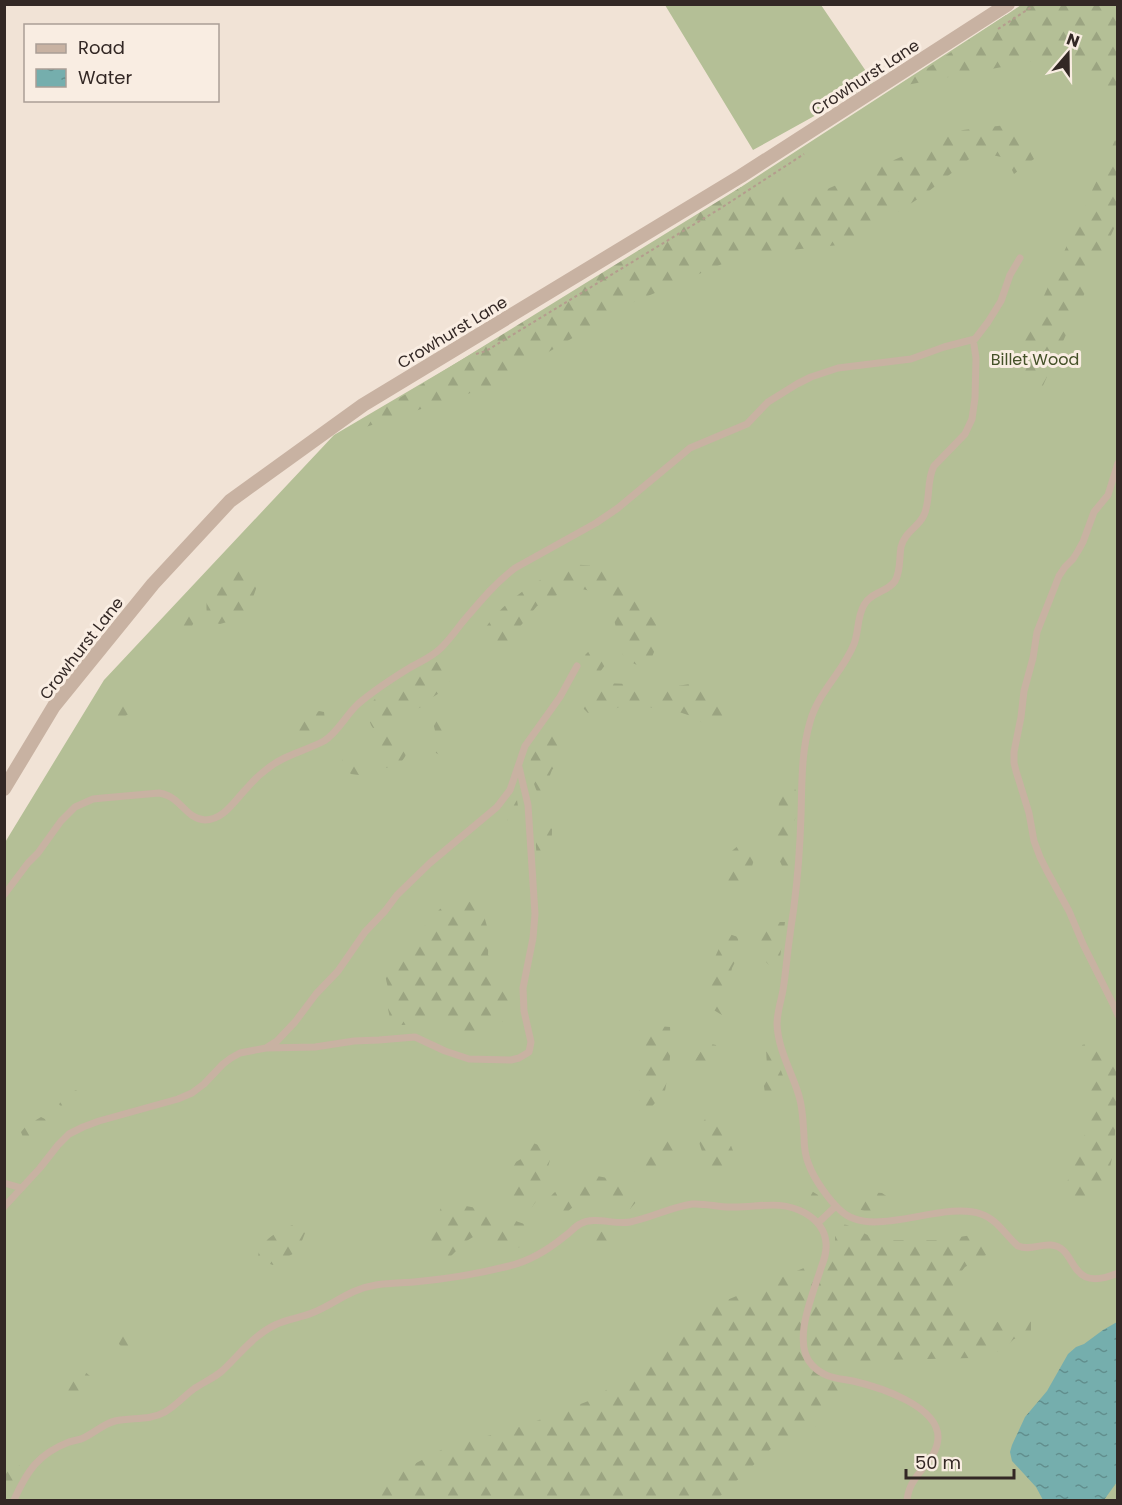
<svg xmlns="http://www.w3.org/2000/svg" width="1122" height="1505" viewBox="0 0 1122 1505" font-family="Poppins,sans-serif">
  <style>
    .grass { fill: #b4bf96 }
    .forest { fill: url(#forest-firs) }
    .water { fill: url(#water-ripples) }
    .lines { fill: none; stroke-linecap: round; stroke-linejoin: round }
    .path { stroke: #b49c8d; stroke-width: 2; stroke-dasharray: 3 3; stroke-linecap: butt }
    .lane { stroke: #c8b2a2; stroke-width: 7 }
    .street { stroke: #c8b2a2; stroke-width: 14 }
    .labels { text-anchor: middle; stroke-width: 6; stroke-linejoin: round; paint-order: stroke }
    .street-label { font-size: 16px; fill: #332825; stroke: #f9ede2 }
    .park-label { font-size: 16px; fill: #445128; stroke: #f9ede2 }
  </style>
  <defs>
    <pattern id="forest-firs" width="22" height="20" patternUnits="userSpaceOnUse" patternTransform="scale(1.5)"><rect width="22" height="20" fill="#b4bf96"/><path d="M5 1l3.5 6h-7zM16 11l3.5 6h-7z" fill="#9ba481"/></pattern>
    <pattern id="water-ripples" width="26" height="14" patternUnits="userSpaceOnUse" patternTransform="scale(1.5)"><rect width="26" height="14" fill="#75aead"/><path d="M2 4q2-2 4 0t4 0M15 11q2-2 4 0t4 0" fill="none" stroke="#618e8d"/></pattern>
  </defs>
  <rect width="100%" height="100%" fill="#f1e3d6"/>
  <path class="grass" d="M665,5H821L874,83L753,150Z
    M1006,15L1117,85V1500H5L4,844L104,680L334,435L656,245L741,187Z"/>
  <path class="forest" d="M1021,5H1117V104L1066,55L901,86Z
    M1015,124L1034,159L1014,174L1006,158L978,152L924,195L848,244L743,255L634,302L489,387L338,436L741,187L802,200L963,130Z
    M1117,136V222L1041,390L1010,370Z
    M570,564L596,566L613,574L633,588L656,624L658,642L652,657L637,665L624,659L611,608L603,594L582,589L559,594L537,606L508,641L493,649L485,644L483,631C505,599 536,581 570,564Z
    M234,568L250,574L258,583L250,606L234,620L220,624L208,621C204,600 208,591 218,572Z
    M185,606L193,609L195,620L190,630L178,629L175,621L179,613Z
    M600,649L607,653L608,661L600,672L592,669L585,655L590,650Z
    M440,660L450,667V681L441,692L428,700L423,706L385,726L373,728C367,720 367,707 375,699C379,695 387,692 392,689C408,680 423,669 440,660Z
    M602,683L630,684L652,690L696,683L716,695L727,710V722L718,732L691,716L667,708H652L641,703H628L615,709L599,710L588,713L579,704C584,690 589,689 602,683Z
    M118,693L132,702L130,713L121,719L109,714V707Z
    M319,711L324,712L325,720C316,729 305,736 292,735C298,724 308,717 319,711Z
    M439,713L445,720C444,731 445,746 440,755L432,751L433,743L436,735L432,718Z
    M557,732L565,746L561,760L552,770L543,793L544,807C537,791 526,772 532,754C534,746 541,740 545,733Z
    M395,733L406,739L409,747C403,763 402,763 386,768C376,758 371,754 375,741L384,735Z
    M356,748L364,753L365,761L359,775L351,774L342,766L343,756L347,749Z
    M789,782L794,787L801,801L794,822L790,874L787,877L774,848L780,793L782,785Z
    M517,800C519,812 520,820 515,831L508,822L505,811Z
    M543,823L552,829C552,844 550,855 543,869C534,854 533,838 543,823Z
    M742,843L751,845L755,856L751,870L744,873L733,891C731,888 728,887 726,884C714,869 729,851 742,843Z
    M459,898L477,904L484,916L489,933L488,955L508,990L511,1007L504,1021L476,1033L465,1041L454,1037L456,1027L447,1018L434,1015C419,1024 413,1025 396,1025L390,1018L388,1009V988L385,975L386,964L390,957L397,953H408L416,947L426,923L440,909Z
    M775,922H785L778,972C764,963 761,956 757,941L764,932Z
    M726,933L738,937L739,954L732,968L722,1015L712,1009L709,1000L711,966Z
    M658,1026L670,1027L671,1046L669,1068L665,1091L644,1116L630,1104L638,1094L643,1083L645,1032Z
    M1095,1042L1115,1064L1118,1089L1114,1148L1106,1187L1095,1202L1071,1203L1063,1193L1090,1121L1089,1091L1082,1045Z
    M706,1043L716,1045L719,1058L710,1076L697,1081L691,1072L694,1062Z
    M766,1049L779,1065L784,1079L778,1092L766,1101L763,1079L767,1066Z
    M76,1090L83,1097L79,1106L72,1111L63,1110L59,1104L70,1093Z
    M41,1117L51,1122C48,1134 43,1138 33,1145L24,1140L21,1132L26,1126Z
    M707,1117C724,1124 729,1140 735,1156L730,1171L716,1169H703L700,1164L703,1154C697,1138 695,1130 707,1117Z
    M675,1134C676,1137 678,1139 679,1143C683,1158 664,1175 649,1174C644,1174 639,1172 634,1171V1155L661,1135Z
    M533,1143L547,1148L550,1160L539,1197L532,1207L523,1212L509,1203V1185L512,1169L516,1162L524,1157Z
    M597,1176L618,1180L635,1189L637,1201L630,1209L608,1201L584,1197L565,1214L549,1216L544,1207C554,1185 575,1181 597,1176Z
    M801,1188L810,1190L818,1195L819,1202L812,1206L800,1202L794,1194Z
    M869,1192L882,1193L892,1200L888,1209C877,1213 870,1214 859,1209L857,1196Z
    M455,1204L482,1209L527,1225L529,1236L526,1246L515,1248L473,1237L465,1242L451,1256H435L425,1244L441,1208Z
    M835,1223L847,1225L878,1240H939L986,1233L995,1250L965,1267L953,1282V1301L958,1315L972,1325L1031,1318V1334L1014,1339L1001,1351L973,1358L880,1360L844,1365L842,1397L809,1434L773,1447L716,1500H366L395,1474L445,1448L526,1425L591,1400L620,1381L641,1360L682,1323L727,1300L835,1255Z
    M292,1225L305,1233L298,1251L273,1265L264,1262L258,1256C262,1238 277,1233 292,1225Z
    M598,1231L615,1233L621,1241L600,1251L590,1244L585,1236Z
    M127,1330L135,1334L136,1340L132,1346L124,1349C118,1344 116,1341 119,1333Z
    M84,1371L90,1376C83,1388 75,1401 59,1397C59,1379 68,1374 84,1371Z
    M8,1458L20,1466L5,1499V1459Z"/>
  <path class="water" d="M1117,1322V1482L1104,1500H1043L1036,1487L1012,1461L1010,1452L1012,1445L1025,1417L1047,1391L1068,1354L1076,1347L1084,1344L1103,1330Z"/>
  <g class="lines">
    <path class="path" d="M998,29L1036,4
      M476,354L486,351L721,208L804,154"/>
    <path class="lane" d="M974,345L976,358L975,398L972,419L965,434L934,466C926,481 931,499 924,515C918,528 905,531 901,547C899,558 901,571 895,581C888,592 871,592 864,605C857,617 859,631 854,644C843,672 818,692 810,722C801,753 802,784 801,816C800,846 798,876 794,906C793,916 791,925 790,935C787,954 786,972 783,990C781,1001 777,1013 777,1024C778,1050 792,1072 799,1096C803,1109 803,1122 804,1136C804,1145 805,1156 809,1165C814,1179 829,1200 840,1210C871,1241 942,1200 981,1214C997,1219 1006,1236 1018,1246C1030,1251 1039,1244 1051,1245C1079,1247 1066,1295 1118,1273
      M1118,463L1108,495L1094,512L1083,542L1078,551L1073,559L1065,567L1059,576L1037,632L1033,658L1024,691L1021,717L1014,752V763L1016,771L1029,813L1034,841L1040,857L1047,871L1069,911L1083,944L1114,1006L1118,1015
      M4,895L28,863L38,853L61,821L75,807L93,799L103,798L159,793C165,794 170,796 175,800C185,808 191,819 205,820C224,820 235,800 247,788C253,781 260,774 267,769C284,755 305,751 324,741C338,732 346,715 358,704C372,692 390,680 406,670C417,663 431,658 441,648C448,641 455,632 461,624C478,604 494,584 515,568L596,523L618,508L690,448L747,424L768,402L797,384L811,377L838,368L911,359L944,347L975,339L988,322L1001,301L1010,275L1020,258
      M266,1048L315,1047L354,1041L379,1040L415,1037L445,1051L469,1059L511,1060L519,1058L529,1052L531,1042L524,1011L523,988L533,938L535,914L528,805L519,767
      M4,1183L18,1187
      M4,1207L40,1168L58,1145L69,1134L83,1127L99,1121L178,1099L192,1093L204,1084L223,1064L231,1058L240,1053L266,1048L277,1041L295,1022L316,994L338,971L365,932L385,911L397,895L430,863L497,807L510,790L525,746L560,697L577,666
      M818,1223L836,1206
      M14,1500C27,1471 38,1454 69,1442C73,1441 77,1440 81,1439C93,1434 103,1424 115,1421C132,1417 149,1421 165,1412C177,1405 185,1395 195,1388C204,1382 214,1378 222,1371C239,1355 254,1335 275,1325C287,1319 300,1318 312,1313C335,1304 349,1289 376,1285C388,1283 401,1283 414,1282C446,1279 478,1274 509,1266C530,1261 548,1250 565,1236C570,1233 574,1227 580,1224C595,1216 614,1225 630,1222C651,1218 671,1207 692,1204C704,1203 718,1207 730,1207C758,1208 779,1199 805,1213C817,1220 825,1229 826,1243C827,1252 824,1260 821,1268C813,1294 791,1343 812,1365C824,1378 837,1378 853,1381C879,1387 939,1406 938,1438C937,1459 917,1470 910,1488C909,1490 907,1498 907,1500"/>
    <path class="street" d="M4,789L54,706L153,584L230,501L363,405L741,176L1008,4"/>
  </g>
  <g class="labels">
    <g class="street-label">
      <text transform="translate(865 77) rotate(-33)" y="6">Crowhurst Lane</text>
      <text transform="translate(452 332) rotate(-31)" y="6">Crowhurst Lane</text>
      <text transform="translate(81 648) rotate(-52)" y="6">Crowhurst Lane</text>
    </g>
    <g class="park-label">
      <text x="1035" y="365">Billet Wood</text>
    </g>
  </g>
  <rect width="1122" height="1505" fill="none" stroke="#332825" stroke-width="12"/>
  <rect x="24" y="24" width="195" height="78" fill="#f9ede2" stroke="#aa9e96" stroke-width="1.5"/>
  <rect x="36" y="44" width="30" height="9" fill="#c8b2a2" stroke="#aa9e96" stroke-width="1.5"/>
  <text x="78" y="54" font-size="18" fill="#332825">Road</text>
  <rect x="36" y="69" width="30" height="18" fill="url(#water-ripples)" stroke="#aa9e96" stroke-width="1.5"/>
  <text x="78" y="84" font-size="18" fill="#332825">Water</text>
  <g transform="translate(1068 54) rotate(20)" stroke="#f9ede2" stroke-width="4.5" paint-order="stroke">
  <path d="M0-4.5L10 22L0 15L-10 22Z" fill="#332825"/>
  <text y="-9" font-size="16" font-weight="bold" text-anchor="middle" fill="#332825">N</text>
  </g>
  <path d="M906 1469v9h108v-9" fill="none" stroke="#332825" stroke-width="3"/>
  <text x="915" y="1469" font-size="18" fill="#332825" stroke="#f9ede2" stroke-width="4.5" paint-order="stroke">50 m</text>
</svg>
